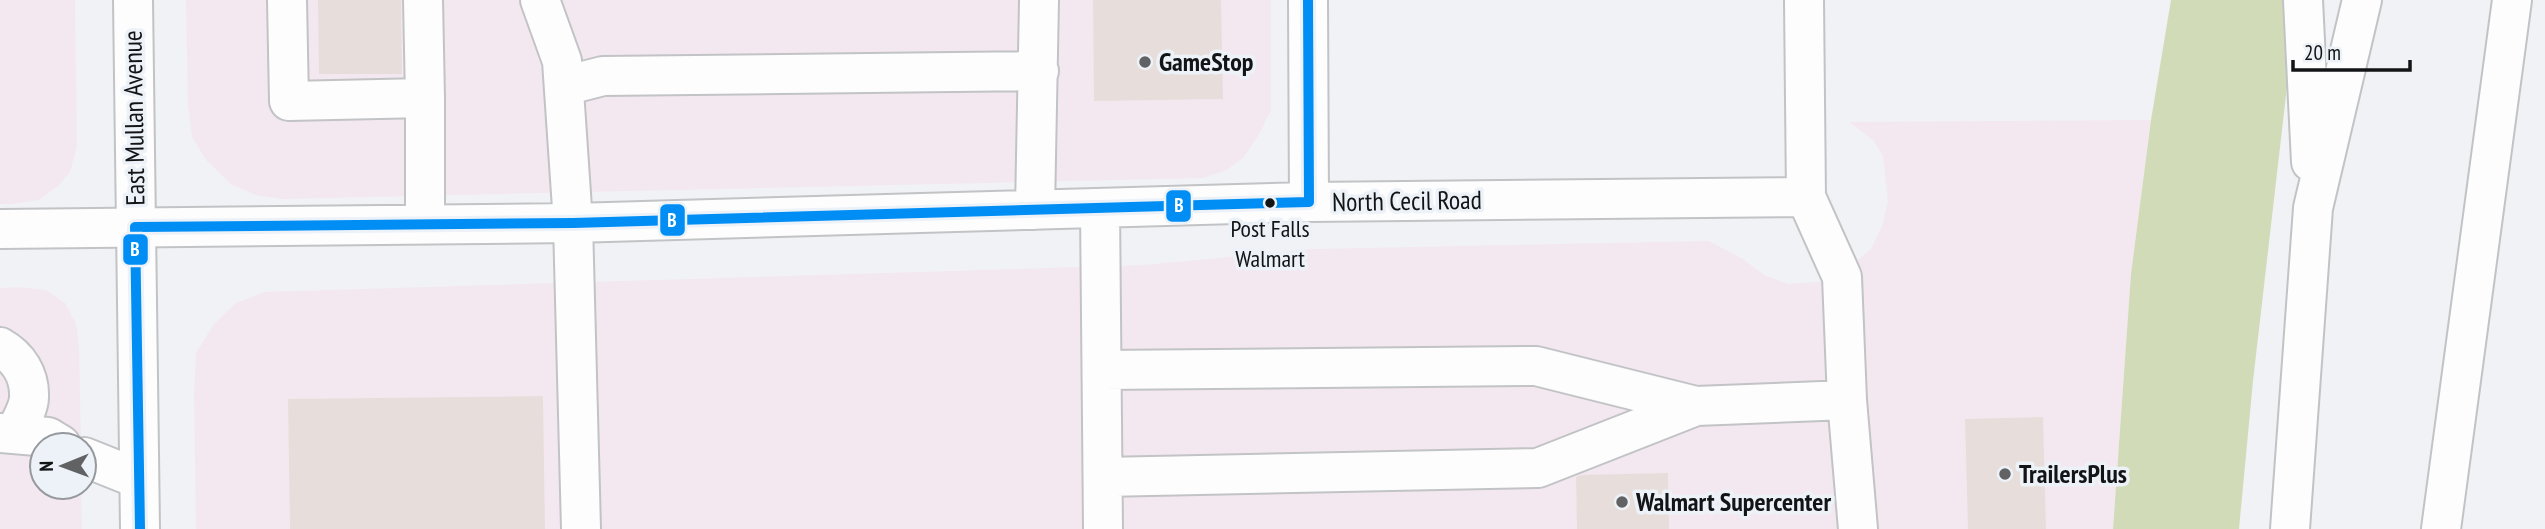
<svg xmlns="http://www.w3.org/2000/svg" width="2545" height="529" viewBox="0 0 2545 529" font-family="'PT Sans Narrow',sans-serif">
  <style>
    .commercial { fill: #f4e8f0 }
    .grass { fill: #d2dbb8 }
    .building { fill: #e7dedb }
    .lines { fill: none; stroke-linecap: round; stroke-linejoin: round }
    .minor-casing { stroke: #c1c3c5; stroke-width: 42 }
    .major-casing { stroke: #c1c3c5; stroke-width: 42 }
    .highway-casing { stroke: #c1c3c5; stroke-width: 42 }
    .minor { stroke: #fdfdfe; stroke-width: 38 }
    .major { stroke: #fdfdfe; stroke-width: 38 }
    .highway { stroke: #fdfdfe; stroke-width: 38 }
    .bus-1-casing { stroke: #edf2f8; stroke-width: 16 }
    .bus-1 { stroke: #008ef5; stroke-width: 10 }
    .poi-dot { fill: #606264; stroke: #edf2f8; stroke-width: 2.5 }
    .bus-dot { fill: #121416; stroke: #edf2f8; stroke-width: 2.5 }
    .labels { text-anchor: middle; stroke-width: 7; stroke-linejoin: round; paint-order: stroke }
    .bus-label { font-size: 24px; fill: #121416; stroke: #edf2f8 }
    .poi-label { font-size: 26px; font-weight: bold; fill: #121416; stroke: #edf2f8; text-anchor: start }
    .street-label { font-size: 26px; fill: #121416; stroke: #edf2f8 }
    .line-badge { stroke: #edf2f8; stroke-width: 2.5 }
    .badge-label { font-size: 19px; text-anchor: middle; font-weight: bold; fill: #fff }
  </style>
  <rect width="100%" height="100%" fill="#f0f2f5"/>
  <path class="commercial" d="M0,0H75L77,146L70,172L59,185L39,200L11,204H0Z
    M186,0H1271V110L1258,136L1243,158L1227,170L1203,178L283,199L255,195L231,184L206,160L192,137L188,105Z
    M2151,120L2131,274L2113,529H196L194,393L196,353L214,324L236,303L264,292L1145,265L1313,249L1709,241L1743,259L1764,275L1788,284L1832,281L1871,249L1882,226L1888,201L1883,156L1873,140L1849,122Z
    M17,287L46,290L65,303L76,324L79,346L81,445H42V487H81L82,529H0V288Z"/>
  <path class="grass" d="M2171,0H2297L2253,381L2239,529H2113L2131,274L2151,120Z"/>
  <path class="building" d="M318,0H401L402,74H319Z
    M1093,0H1221L1223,99L1094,101Z
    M543,396L545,529H290L288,399Z
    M2043,417L2046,529H1968L1965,419Z
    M1668,473L1669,529H1577L1576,477L1581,475Z"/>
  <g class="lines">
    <defs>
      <path id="minor" d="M287,0L289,101L425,98L423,0
        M540,0L562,61L573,223L581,529
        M1308,0L1309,202
        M1804,0L1806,197L1842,277L1847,400L1858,529
        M564,86L603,76L1039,71
        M1100,208L1103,529
        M1035,210L1039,0
        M425,224V98
        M0,229L573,223L1309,202L1806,197
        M0,347C18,357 30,375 29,397C29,409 19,423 15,434
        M1102,370L1536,366L1696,406L1847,400
        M0,433L48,437L61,445
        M84,457L139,479
        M1103,477L1538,468L1696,406"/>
      <path id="major" d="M133,0L140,529"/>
      <path id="highway" d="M2303,0L2311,162
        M2290,529L2313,208L2362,0
        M2441,529L2512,0"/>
    </defs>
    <use href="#minor" class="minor-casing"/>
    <use href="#major" class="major-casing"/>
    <use href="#highway" class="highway-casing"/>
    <use href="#minor" class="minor"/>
    <use href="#major" class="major"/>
    <use href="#highway" class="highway"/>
    <defs>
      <path id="bus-1" d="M140,529L135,227L573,223L1309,202L1308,0"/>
    </defs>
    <use href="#bus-1" class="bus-1-casing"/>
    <use href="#bus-1" class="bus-1"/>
  </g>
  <g class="poi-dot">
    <circle cx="1145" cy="62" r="7"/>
    <circle cx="2005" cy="474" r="7"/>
    <circle cx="1622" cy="502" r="7"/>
  </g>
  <circle class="bus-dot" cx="1270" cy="203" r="6"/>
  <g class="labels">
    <g class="bus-label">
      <text x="1270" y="237">Post Falls<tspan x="1270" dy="30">Walmart</tspan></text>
    </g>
    <g class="poi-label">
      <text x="1159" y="71">GameStop</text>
      <text x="2019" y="483">TrailersPlus</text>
      <text x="1636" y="511">Walmart Supercenter</text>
    </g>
    <g class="street-label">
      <text transform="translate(134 118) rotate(-91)" y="9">East Mullan Avenue</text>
      <text transform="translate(1407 201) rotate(-1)" y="9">North Cecil Road</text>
    </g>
  </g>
  <g class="line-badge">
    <rect x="1165" y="189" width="27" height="34" rx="7" fill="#008ef5"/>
    <rect x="659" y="203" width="27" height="34" rx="7" fill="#008ef5"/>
    <rect x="122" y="233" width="27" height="33" rx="7" fill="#008ef5"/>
  </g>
  <g class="badge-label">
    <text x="1179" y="212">B</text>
    <text x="672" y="227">B</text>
    <text x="135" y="256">B</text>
  </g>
  <g transform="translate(63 466) rotate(269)"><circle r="33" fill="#edf2f8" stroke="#95999e" stroke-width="2"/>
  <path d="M0-5L12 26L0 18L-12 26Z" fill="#606264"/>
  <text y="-10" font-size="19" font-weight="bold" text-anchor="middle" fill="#121416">N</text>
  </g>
  <path d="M2293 60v10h117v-10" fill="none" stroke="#121416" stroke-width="3.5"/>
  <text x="2304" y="60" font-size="21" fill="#121416" stroke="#edf2f8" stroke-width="5" paint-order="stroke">20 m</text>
</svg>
